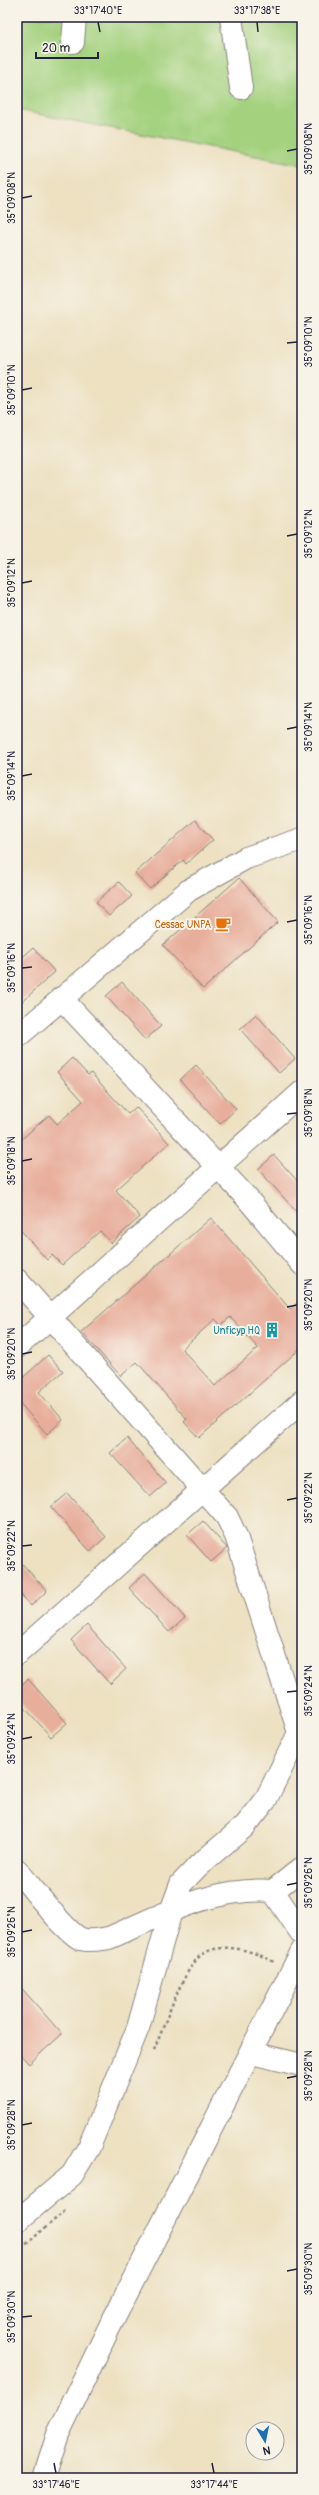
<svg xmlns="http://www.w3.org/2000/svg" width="319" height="2495" viewBox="0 0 319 2495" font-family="Pangolin,sans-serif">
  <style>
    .green { fill: #a3d17e; stroke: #627a5c }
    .building { fill: #e8ae9c; fill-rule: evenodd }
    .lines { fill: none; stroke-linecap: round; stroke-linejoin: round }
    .minor-casing { stroke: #88827e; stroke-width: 24 }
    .path { stroke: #88827e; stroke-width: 2.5; stroke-dasharray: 3 3; stroke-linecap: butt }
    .minor { stroke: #fff; stroke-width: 22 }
    .ticks { fill: none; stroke: #22223b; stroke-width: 1.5 }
    .labels { text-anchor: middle; stroke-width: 4; stroke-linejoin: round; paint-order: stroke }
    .food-label { font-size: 10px; fill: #c56008; stroke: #f7f3e8; text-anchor: end }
    .culture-label { font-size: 10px; fill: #0d838f; stroke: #f7f3e8; text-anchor: end }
    .neatline { fill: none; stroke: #22223b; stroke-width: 1.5 }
    .ticks-label { font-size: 10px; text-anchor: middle; fill: #22223b }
  </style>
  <rect width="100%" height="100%" fill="#f7f3e8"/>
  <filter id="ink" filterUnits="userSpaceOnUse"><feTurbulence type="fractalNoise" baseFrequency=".025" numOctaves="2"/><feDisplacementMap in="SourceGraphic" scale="8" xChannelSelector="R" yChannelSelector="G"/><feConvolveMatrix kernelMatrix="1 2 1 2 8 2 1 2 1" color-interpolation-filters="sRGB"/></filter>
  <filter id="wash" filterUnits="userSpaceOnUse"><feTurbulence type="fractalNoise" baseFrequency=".012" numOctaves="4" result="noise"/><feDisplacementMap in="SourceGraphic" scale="16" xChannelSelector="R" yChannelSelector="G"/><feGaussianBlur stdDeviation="0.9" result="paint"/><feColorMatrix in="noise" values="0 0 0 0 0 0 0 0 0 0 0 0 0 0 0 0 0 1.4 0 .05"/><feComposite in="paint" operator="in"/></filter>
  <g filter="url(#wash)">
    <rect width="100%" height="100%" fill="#ede1c2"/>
    <path class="green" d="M17,17H302V165L17,110Z"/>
    <g id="blocks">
      <path class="building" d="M195,820L213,840L186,864L183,860L150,889L135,873Z
        M239,878L278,922L203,989L163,945Z
        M119,882L132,896L109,916L96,902Z
        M33,948L55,972L17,1006V962Z
        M122,982L161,1026L145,1040L106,996Z
        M256,1014L295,1059L279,1073L240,1029Z
        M72,1058L88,1075L91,1073L128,1114L136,1107L169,1143L116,1190L140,1217L111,1243L100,1231L62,1265L52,1255L47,1260L17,1226V1143L49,1115L57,1124L83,1101L57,1072Z
        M196,1065L236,1109L220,1124L180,1080Z
        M274,1155L302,1186V1218L258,1169Z
        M211,1218L290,1309L302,1299V1347L199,1438L184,1422L187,1419L137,1362L121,1376L81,1332ZM230,1317L258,1348L215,1386L182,1349L215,1319L221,1325Z
        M48,1355L63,1371L39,1392L63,1420L47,1434L17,1400V1383Z
        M127,1438L166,1483L150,1497L110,1453Z
        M67,1493L106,1537L90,1551L51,1507Z
        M203,1521L227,1548L211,1562L187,1535Z
        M17,1558L47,1591L31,1606L17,1590Z
        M145,1573L185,1618L169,1632L129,1588Z
        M87,1625L126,1669L110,1684L71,1640Z
        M28,1679L67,1723L51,1737L17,1699V1689Z
        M17,1983L62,2034L29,2064L17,2051Z"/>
    </g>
  </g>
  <g filter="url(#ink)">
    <use href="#blocks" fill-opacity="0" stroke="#88827e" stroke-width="1"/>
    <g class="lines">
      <defs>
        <path id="minor" d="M231,17L241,88
          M73,42L75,17
          M61,998L246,1197L302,1264
          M17,1037L189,890L246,858L302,839
          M17,1280L227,1517L236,1536L302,1742
          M17,1347L302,1092
          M17,1654L302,1401
          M302,1868L273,1891L302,1934
          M17,1870C30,1885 66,1933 81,1939C90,1942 101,1939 109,1938C162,1915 214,1886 273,1891
          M251,2053L302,2065
          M17,2221L72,2175L89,2147L138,2028L171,1911L181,1884L198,1866L245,1826L265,1801L299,1733
          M44,2478L58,2434L109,2328L302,1951"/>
      </defs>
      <use href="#minor" class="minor-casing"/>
      <path class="path" d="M154,2050C165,2025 181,1974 199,1957C219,1939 254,1951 274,1962
        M17,2252L66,2210"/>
      <use href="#minor" class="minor"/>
    </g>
  </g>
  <path class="ticks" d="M98,22L100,32M257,22L258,32M287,151L297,149M22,198L32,196M287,343L297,342M22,390L32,388M287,536L297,534M22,583L32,581M287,729L297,727M22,776L32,774M287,922L297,920M22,968L32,967M287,1114L297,1113M22,1161L32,1159M287,1307L297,1305M22,1354L32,1352M287,1500L297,1498M22,1546L32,1545M287,1692L297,1691M22,1739L32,1737M287,1885L297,1883M22,1932L32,1930M287,2078L297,2076M22,2125L32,2123M287,2271L297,2269M22,2317L32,2316M54,2463L56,2473M212,2463L214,2473"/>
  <defs>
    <symbol id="cafe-bare" viewBox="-9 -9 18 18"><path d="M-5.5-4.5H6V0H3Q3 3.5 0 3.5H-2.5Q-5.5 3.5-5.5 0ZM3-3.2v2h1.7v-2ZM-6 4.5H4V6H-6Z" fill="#e8710a" stroke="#f7f3e8" stroke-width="2.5" paint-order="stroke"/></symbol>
    <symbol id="building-bare" viewBox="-9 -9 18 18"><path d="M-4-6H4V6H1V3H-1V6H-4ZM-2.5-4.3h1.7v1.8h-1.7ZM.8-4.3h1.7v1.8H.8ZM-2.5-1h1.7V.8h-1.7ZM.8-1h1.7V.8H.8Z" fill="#0f9aa8" stroke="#f7f3e8" stroke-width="2.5" paint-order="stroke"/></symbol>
  </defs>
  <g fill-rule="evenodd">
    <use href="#cafe-bare" x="212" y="913" width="22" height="22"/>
    <use href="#building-bare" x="261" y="1319" width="22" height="22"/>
  </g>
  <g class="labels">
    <g class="food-label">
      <text x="211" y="928">Cessac UNPA</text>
    </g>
    <g class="culture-label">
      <text x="260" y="1334">Unficyp HQ</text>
    </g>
  </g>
  <rect width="319" height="2495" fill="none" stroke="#f7f3e8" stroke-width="44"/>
  <g transform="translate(265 2441) rotate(170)"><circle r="19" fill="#f7f3e8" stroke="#a29fa3"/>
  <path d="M0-3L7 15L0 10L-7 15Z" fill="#1f6fb2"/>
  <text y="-6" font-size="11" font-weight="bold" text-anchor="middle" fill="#22223b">N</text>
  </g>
  <path d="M36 52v6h62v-6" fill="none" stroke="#22223b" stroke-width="2"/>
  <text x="42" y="52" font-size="12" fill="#22223b" stroke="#f7f3e8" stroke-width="3" paint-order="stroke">20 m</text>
  <rect x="22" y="22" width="275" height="2451" class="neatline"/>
  <g class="ticks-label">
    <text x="98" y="14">33°17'40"E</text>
    <text x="257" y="14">33°17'38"E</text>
    <text transform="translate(308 149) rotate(-90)" y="4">35°09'08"N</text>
    <text transform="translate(11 198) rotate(-90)" y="4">35°09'08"N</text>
    <text transform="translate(308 342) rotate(-90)" y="4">35°09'10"N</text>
    <text transform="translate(11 390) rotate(-90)" y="4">35°09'10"N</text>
    <text transform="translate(308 534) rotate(-90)" y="4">35°09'12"N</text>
    <text transform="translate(11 583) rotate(-90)" y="4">35°09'12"N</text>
    <text transform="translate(308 727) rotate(-90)" y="4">35°09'14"N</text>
    <text transform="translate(11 776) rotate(-90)" y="4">35°09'14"N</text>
    <text transform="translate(308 920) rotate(-90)" y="4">35°09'16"N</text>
    <text transform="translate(11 968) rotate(-90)" y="4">35°09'16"N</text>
    <text transform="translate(308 1113) rotate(-90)" y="4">35°09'18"N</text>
    <text transform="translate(11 1161) rotate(-90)" y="4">35°09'18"N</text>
    <text transform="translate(308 1305) rotate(-90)" y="4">35°09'20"N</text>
    <text transform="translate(11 1354) rotate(-90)" y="4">35°09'20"N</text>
    <text transform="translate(308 1498) rotate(-90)" y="4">35°09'22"N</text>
    <text transform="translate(11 1546) rotate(-90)" y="4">35°09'22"N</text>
    <text transform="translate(308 1691) rotate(-90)" y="4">35°09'24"N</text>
    <text transform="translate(11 1739) rotate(-90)" y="4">35°09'24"N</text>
    <text transform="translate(308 1883) rotate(-90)" y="4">35°09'26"N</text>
    <text transform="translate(11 1932) rotate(-90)" y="4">35°09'26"N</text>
    <text transform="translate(308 2076) rotate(-90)" y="4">35°09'28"N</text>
    <text transform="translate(11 2125) rotate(-90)" y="4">35°09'28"N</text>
    <text transform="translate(308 2269) rotate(-90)" y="4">35°09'30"N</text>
    <text transform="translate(11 2317) rotate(-90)" y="4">35°09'30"N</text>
    <text x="56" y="2488">33°17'46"E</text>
    <text x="214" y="2488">33°17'44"E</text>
  </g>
</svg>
